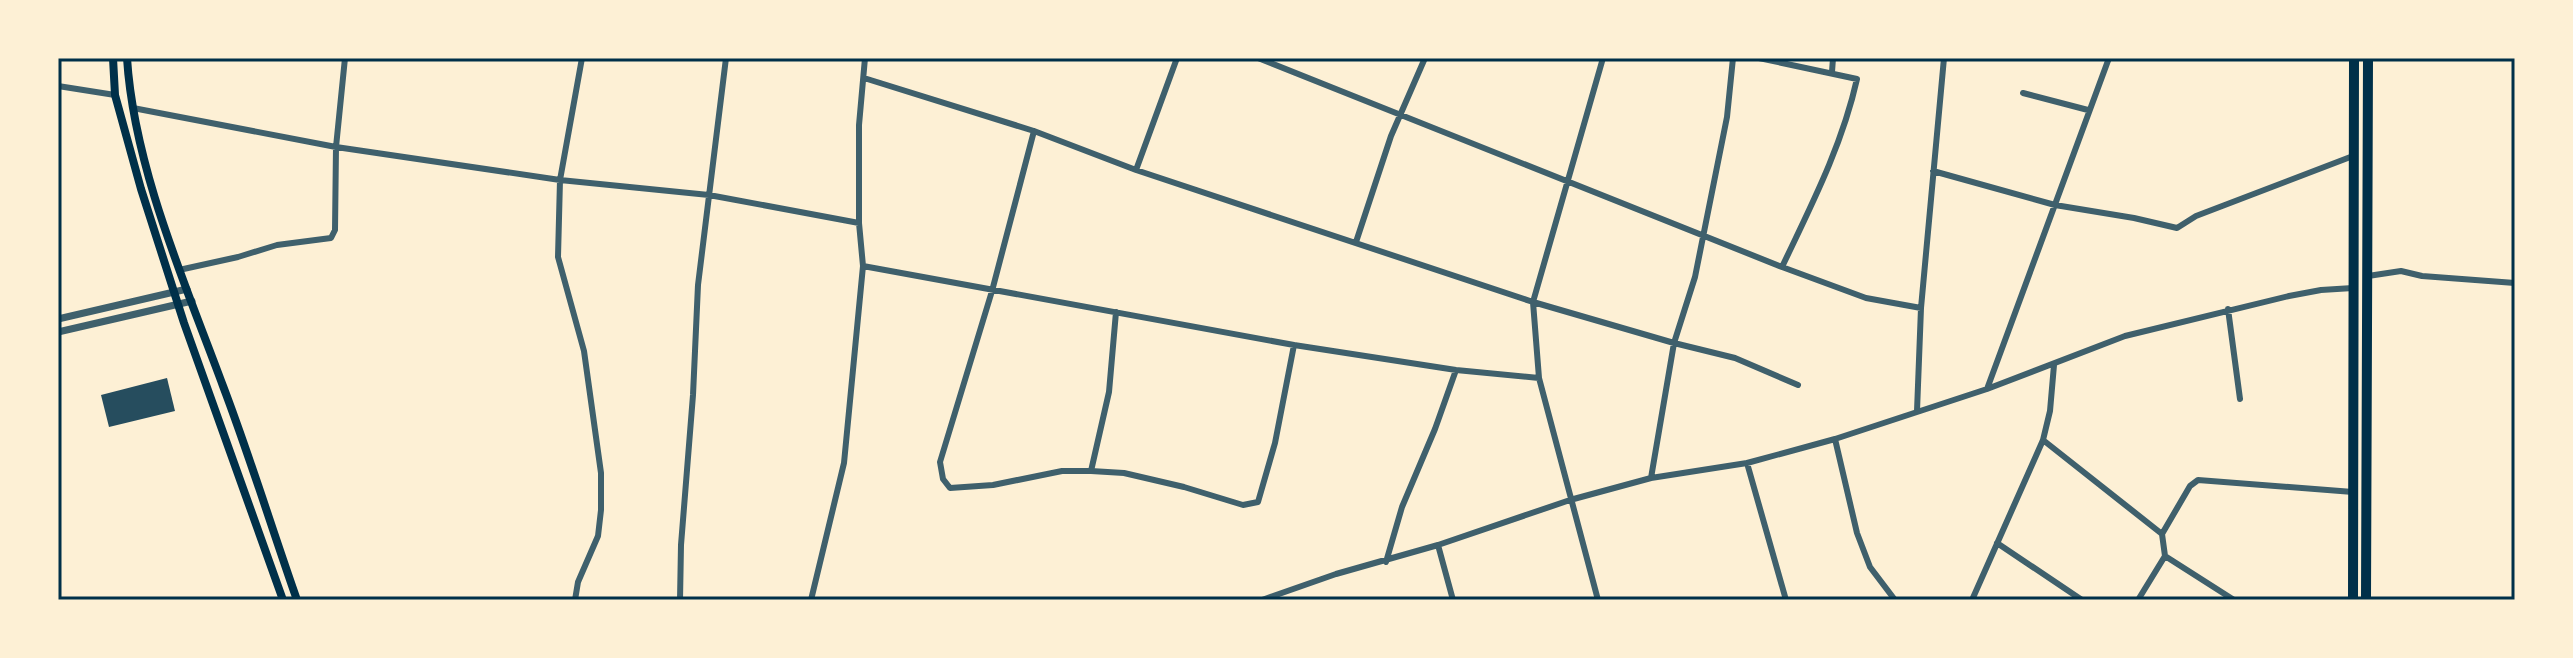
<svg xmlns="http://www.w3.org/2000/svg" width="2573" height="658" viewBox="0 0 2573 658" font-family="'DM Sans',sans-serif">
  <style>
    .building { fill: #264d5e }
    .lines { fill: none; stroke-linecap: round; stroke-linejoin: round }
    .minor { stroke: #3f606c; stroke-width: 6 }
    .tertiary { stroke: #3f606c; stroke-width: 7 }
    .secondary { stroke: #003049; stroke-width: 8 }
    .trunk { stroke: #003049; stroke-width: 10 }
    .neatline { fill: none; stroke: #003049; stroke-width: 3 }
  </style>
  <rect width="100%" height="100%" fill="#fdf0d5"/>
  <path class="building" d="M167,378L175,411L109,427L101,395Z"/>
  <g class="lines">
    <path class="minor" d="M1258,58L1782,267L1866,298L1921,308
      M1759,58L1857,79C1842,146 1811,206 1782,267
      M1832,72L1833,58
      M864,78L1034,131L1136,170L1533,302L1674,343L1735,358L1798,385
      M58,86L115,95
      M2023,93L2088,110
      M133,108L336,147L560,180L709,195L859,223
      M1034,131L992,291L940,462L943,479L950,488L993,485L1062,471H1091L1124,473L1184,487L1243,505L1258,502L1275,443L1294,345
      M1136,170L1177,58
      M1933,171L2055,205L2134,218L2177,228L2196,216L2353,156
      M1356,242L1391,136L1425,58
      M863,266L1294,345L1456,370L1539,378
      M179,270L238,257L277,245L331,238L335,230L336,147L345,58
      M2368,276L2401,271L2422,276L2515,283
      M2228,309L2240,399
      M1987,389L2109,58
      M1917,411L1921,308L1944,58
      M1835,439L1857,533L1870,567L1895,600
      M2043,440L2162,534L2165,556L2138,600
      M1747,463L1786,600
      M1091,471L1109,392L1116,312
      M1651,478L1674,343L1695,277L1727,117L1733,58
      M2162,534L2190,486L2198,480L2353,492
      M1997,543L2082,600
      M1438,545L1453,600
      M2165,556L2234,600
      M1386,562L1402,507L1435,429L1456,370
      M575,600L578,582L598,536L601,510V473L584,351L558,257L560,180L582,58
      M680,600L681,545L693,395L698,285L726,58
      M811,600L844,463L863,266L859,223V125L865,58
      M1262,600L1336,574L1438,545L1570,500L1651,478L1747,463L1835,439L1987,389L2125,336L2289,296L2321,290L2353,288
      M1598,600L1539,378L1533,302L1603,58
      M1972,600L2043,440L2050,411L2054,365"/>
    <path class="tertiary" d="M58,319L187,289
      M58,332L192,301"/>
    <path class="secondary" d="M113,58L115,95L141,189L184,323L283,600
      M127,58C134,168 185,283 223,386C250,457 272,529 297,600"/>
    <path class="trunk" d="M2353,600L2354,58
      M2366,600L2368,58"/>
  </g>
  <rect width="2573" height="658" fill="none" stroke="#fdf0d5" stroke-width="120"/>
  <rect x="60" y="60" width="2453" height="538" class="neatline"/>
</svg>
